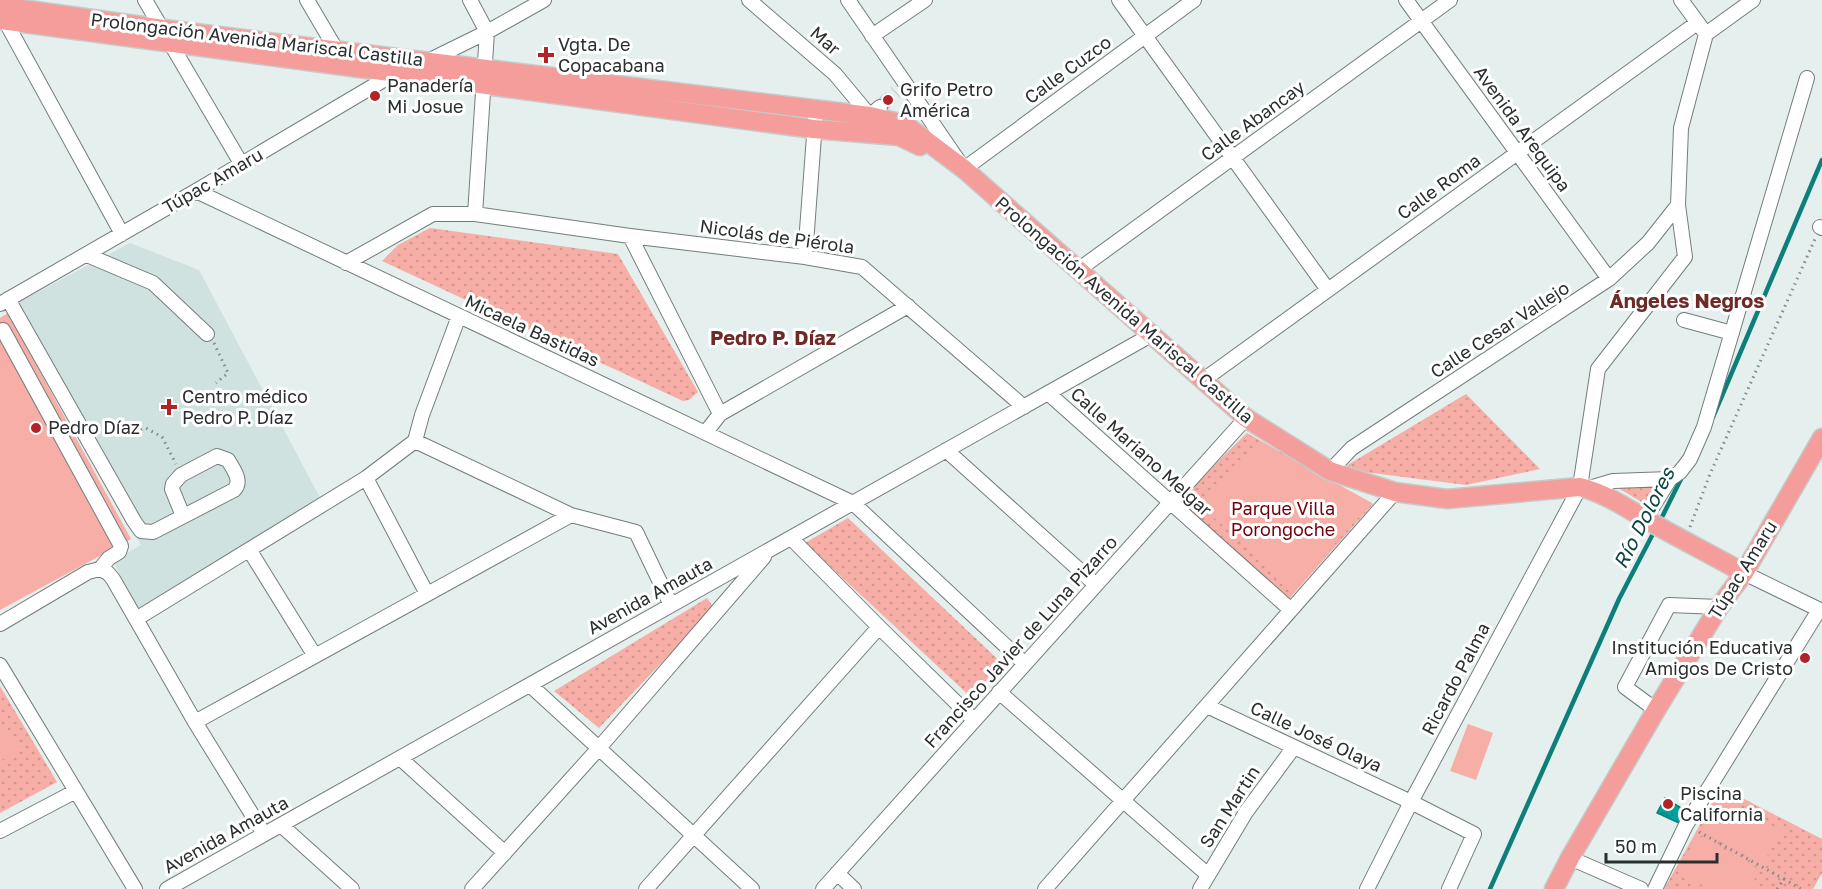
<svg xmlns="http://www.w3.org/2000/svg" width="1822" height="889" viewBox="0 0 1822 889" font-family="'Golos Text',sans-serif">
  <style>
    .built { fill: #cfe2e0 }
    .grass { fill: url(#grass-dots) }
    .pitch { fill: #f6aea6 }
    .water { fill: url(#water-ripples); stroke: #0d7f7b; stroke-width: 1.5 }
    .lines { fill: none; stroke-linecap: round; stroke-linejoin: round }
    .stream { stroke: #0d7f7b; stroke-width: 4.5 }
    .minor-tunnel { stroke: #bfc8c8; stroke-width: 14; stroke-dasharray: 14 7; stroke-linecap: butt }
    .minor-casing { stroke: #747d7c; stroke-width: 16 }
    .major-casing { stroke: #c8c9c9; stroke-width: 21 }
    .path { stroke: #838a8a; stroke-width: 3; stroke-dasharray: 1.5 4.5; stroke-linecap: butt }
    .minor { stroke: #fff; stroke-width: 14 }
    .major { stroke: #f49d9a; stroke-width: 18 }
    .poi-dot { fill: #b32226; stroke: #fff; stroke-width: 2 }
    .labels { text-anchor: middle; stroke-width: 6; stroke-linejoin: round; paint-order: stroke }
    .street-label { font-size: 18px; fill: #2a2e2e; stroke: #fff }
    .poi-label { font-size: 18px; fill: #2a2e2e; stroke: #fff; text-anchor: start }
    .park-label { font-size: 18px; fill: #71000a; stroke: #fff }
    .neighbourhood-label { font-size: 20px; font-weight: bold; fill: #6f2926; stroke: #fff }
    .water-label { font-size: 20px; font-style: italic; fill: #0b4542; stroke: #fff }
  </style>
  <defs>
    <pattern id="grass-dots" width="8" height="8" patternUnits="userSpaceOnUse" patternTransform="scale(1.5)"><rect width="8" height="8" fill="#f6aea6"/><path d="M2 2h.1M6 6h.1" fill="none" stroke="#d3968f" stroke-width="1.8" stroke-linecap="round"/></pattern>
    <pattern id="water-ripples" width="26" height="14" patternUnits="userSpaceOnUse" patternTransform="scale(1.5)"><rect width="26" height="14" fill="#00a29c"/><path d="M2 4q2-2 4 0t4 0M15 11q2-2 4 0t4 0" fill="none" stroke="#038480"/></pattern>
  </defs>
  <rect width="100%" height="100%" fill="#e4efee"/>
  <path class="built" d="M130,243L199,270L326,509L138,609L113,561L141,545L13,305Z"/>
  <path class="grass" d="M430,228L618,254L698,392L689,400L683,401L382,261L398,245Z
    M1466,394L1540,469L1466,485L1341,469Z
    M1247,433L1373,504L1288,600L1176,502Z
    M1657,483L1659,488L1645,504L1613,485Z
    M848,518L1005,666L974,700L805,543Z
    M707,598L714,608L599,728L554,691Z
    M0,686L57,782L0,813Z
    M1721,787L1822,839V873L1813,889H1664Z"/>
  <path class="pitch" d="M8,313L131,539L0,610V318Z
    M1260,442L1372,503L1294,588L1198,504Z
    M0,720L18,750L0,761Z
    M1468,724L1493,733L1476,780L1450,771Z
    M1720,798L1781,830L1763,864L1702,832Z
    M1698,835L1760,870L1749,889H1709L1677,871Z"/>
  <path class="water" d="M1665,798L1686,811L1679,823L1657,813Z"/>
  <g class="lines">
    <path class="stream" d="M1713,417L1822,160
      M1660,521L1683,475
      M1490,889L1619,599L1656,528"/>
    <path class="minor-tunnel" d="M880,107L896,92"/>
    <defs>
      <path id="minor" d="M145,0L242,165
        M307,0L337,51V55
        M470,0L487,32
        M749,0L835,74L870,116L880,107
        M848,0L964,169L1194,0
        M1119,0L1328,290
        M1406,0L1609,279
        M1681,0L1703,30
        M2,15L122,234
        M1706,34L1753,0
        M872,36L925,0
        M426,62L487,32L544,0
        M196,191L853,503L1025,664
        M475,214L630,236L805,257L862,267L1024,407
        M1820,227L1822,228
        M630,236L720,414
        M87,255L153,283L207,334
        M805,257L816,109
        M346,263L433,214H475L487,32
        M1078,270L1450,0
        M8,299L134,521L141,531L153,532L234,490C243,481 233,469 228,460L217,456L181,475L173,484L172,489L183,516
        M0,304L196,191L397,72
        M459,316L422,415L415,441L571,515L636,532L671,605
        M1684,320L1732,333
        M3,330L121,546L119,552L109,558L100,569
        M1202,381L1697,23
        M1048,393L1291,610
        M706,432L720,414L908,306
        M946,450L1096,585
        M1330,471L1352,448L1609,279L1648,243L1678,205
        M366,478L427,594
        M1586,489L1613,481L1670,479
        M1645,519L1670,479L1680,472L1690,459L1704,427L1807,78
        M791,538L879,627L974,720
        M250,551L315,656
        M100,569L108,573L113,579L195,722L264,834
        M1744,573L1822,611
        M136,619L366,478L415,441
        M0,624L88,572L100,569
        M0,665L135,889
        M530,685L752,889
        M999,692L1208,875
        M1207,706L1411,802L1474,834L1449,889
        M1656,710L1625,687L1669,605L1719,607
        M195,722L571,515
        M400,758L505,853
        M281,825L352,889
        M0,831L76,791
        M1570,858L1641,889
        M837,873L854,889
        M167,889L1151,335
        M472,889L599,748L764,557
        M646,889L879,627
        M823,889L1246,418
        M1045,889L1395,492
        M1200,889L1246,812L1294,747
        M1367,889L1411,802L1580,487L1598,369L1685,257L1678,205L1681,128L1706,34
        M1655,889L1686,825L1819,610"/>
      <path id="major" d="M0,6L171,30L870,116L904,124L964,169L1246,418L1330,471L1395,492L1447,499L1580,487C1608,494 1629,510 1654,524C1684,541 1714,556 1744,573
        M0,20L814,129L899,136L920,146
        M1554,889L1570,858L1656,710L1719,607L1744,573L1822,438"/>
    </defs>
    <use href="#minor" class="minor-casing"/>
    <use href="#major" class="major-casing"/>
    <path class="path" d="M214,343L228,373L216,383
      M135,432L146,428L162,437L176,464
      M1690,527L1710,474L1815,239
      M1699,832L1784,879
      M1777,889L1784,879L1801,889"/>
    <use href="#minor" class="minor"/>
    <use href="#major" class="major"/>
  </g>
  <g class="poi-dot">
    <path d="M543 46h6v6h6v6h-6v6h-6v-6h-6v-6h6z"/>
    <circle cx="375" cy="96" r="6"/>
    <circle cx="888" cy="100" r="6"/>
    <path d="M166 398h6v6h6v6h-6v6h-6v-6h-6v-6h6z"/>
    <circle cx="36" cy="428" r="6"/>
    <circle cx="1805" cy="658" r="6"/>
    <circle cx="1668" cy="804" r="6"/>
  </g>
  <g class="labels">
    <g class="street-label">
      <text transform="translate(257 40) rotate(7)" y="6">Prolongación Avenida Mariscal Castilla</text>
      <text transform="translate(825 41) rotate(41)" y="6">Mar</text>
      <text transform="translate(1068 70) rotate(-36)" y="6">Calle Cuzco</text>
      <text transform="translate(1253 121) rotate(-36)" y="6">Calle Abancay</text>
      <text transform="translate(1522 129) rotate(54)" y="6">Avenida Arequipa</text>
      <text transform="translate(213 181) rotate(-30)" y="6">Túpac Amaru</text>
      <text transform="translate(1439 187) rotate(-36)" y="6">Calle Roma</text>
      <text transform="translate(777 237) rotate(8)" y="6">Nicolás de Piérola</text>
      <text transform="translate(1124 310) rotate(41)" y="6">Prolongación Avenida Mariscal Castilla</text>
      <text transform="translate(1500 330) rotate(-33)" y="6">Calle Cesar Vallejo</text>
      <text transform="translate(532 331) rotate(25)" y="6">Micaela Bastidas</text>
      <text transform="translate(1141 452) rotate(42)" y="6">Calle Mariano Melgar</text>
      <text transform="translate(1743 570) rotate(-58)" y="6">Túpac Amaru</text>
      <text transform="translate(650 596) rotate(-29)" y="6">Avenida Amauta</text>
      <text transform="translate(1021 642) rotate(-48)" y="6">Francisco Javier de Luna Pizarro</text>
      <text transform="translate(1456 679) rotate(-62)" y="6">Ricardo Palma</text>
      <text transform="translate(1316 737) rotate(25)" y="6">Calle José Olaya</text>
      <text transform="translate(1230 807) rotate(-57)" y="6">San Martin</text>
      <text transform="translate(226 835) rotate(-29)" y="6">Avenida Amauta</text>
    </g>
    <g class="poi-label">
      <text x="558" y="51">Vgta. De<tspan x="558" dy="21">Copacabana</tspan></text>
      <text x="387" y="92">Panadería<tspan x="387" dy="21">Mi Josue</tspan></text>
      <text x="900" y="96">Grifo Petro<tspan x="900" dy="21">América</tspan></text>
      <text x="182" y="403">Centro médico<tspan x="182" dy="21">Pedro P. Díaz</tspan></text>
      <text x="48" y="434">Pedro Díaz</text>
      <text x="1793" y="654" text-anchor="end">Institución Educativa<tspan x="1793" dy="21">Amigos De Cristo</tspan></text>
      <text x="1680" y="800">Piscina<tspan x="1680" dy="21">California</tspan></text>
    </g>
    <g class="park-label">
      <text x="1283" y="515">Parque Villa<tspan x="1283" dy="21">Porongoche</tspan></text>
    </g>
    <g class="neighbourhood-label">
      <text x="1687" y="308">Ángeles Negros</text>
      <text x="773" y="345">Pedro P. Díaz</text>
    </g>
    <g class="water-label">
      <text transform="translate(1644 518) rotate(-63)" y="7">Río Dolores</text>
    </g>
  </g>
  <path d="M1606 853v9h111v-9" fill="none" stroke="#2a2e2e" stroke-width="3"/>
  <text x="1615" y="853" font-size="18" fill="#2a2e2e" stroke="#ffffff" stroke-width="4.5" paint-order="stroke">50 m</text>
</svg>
